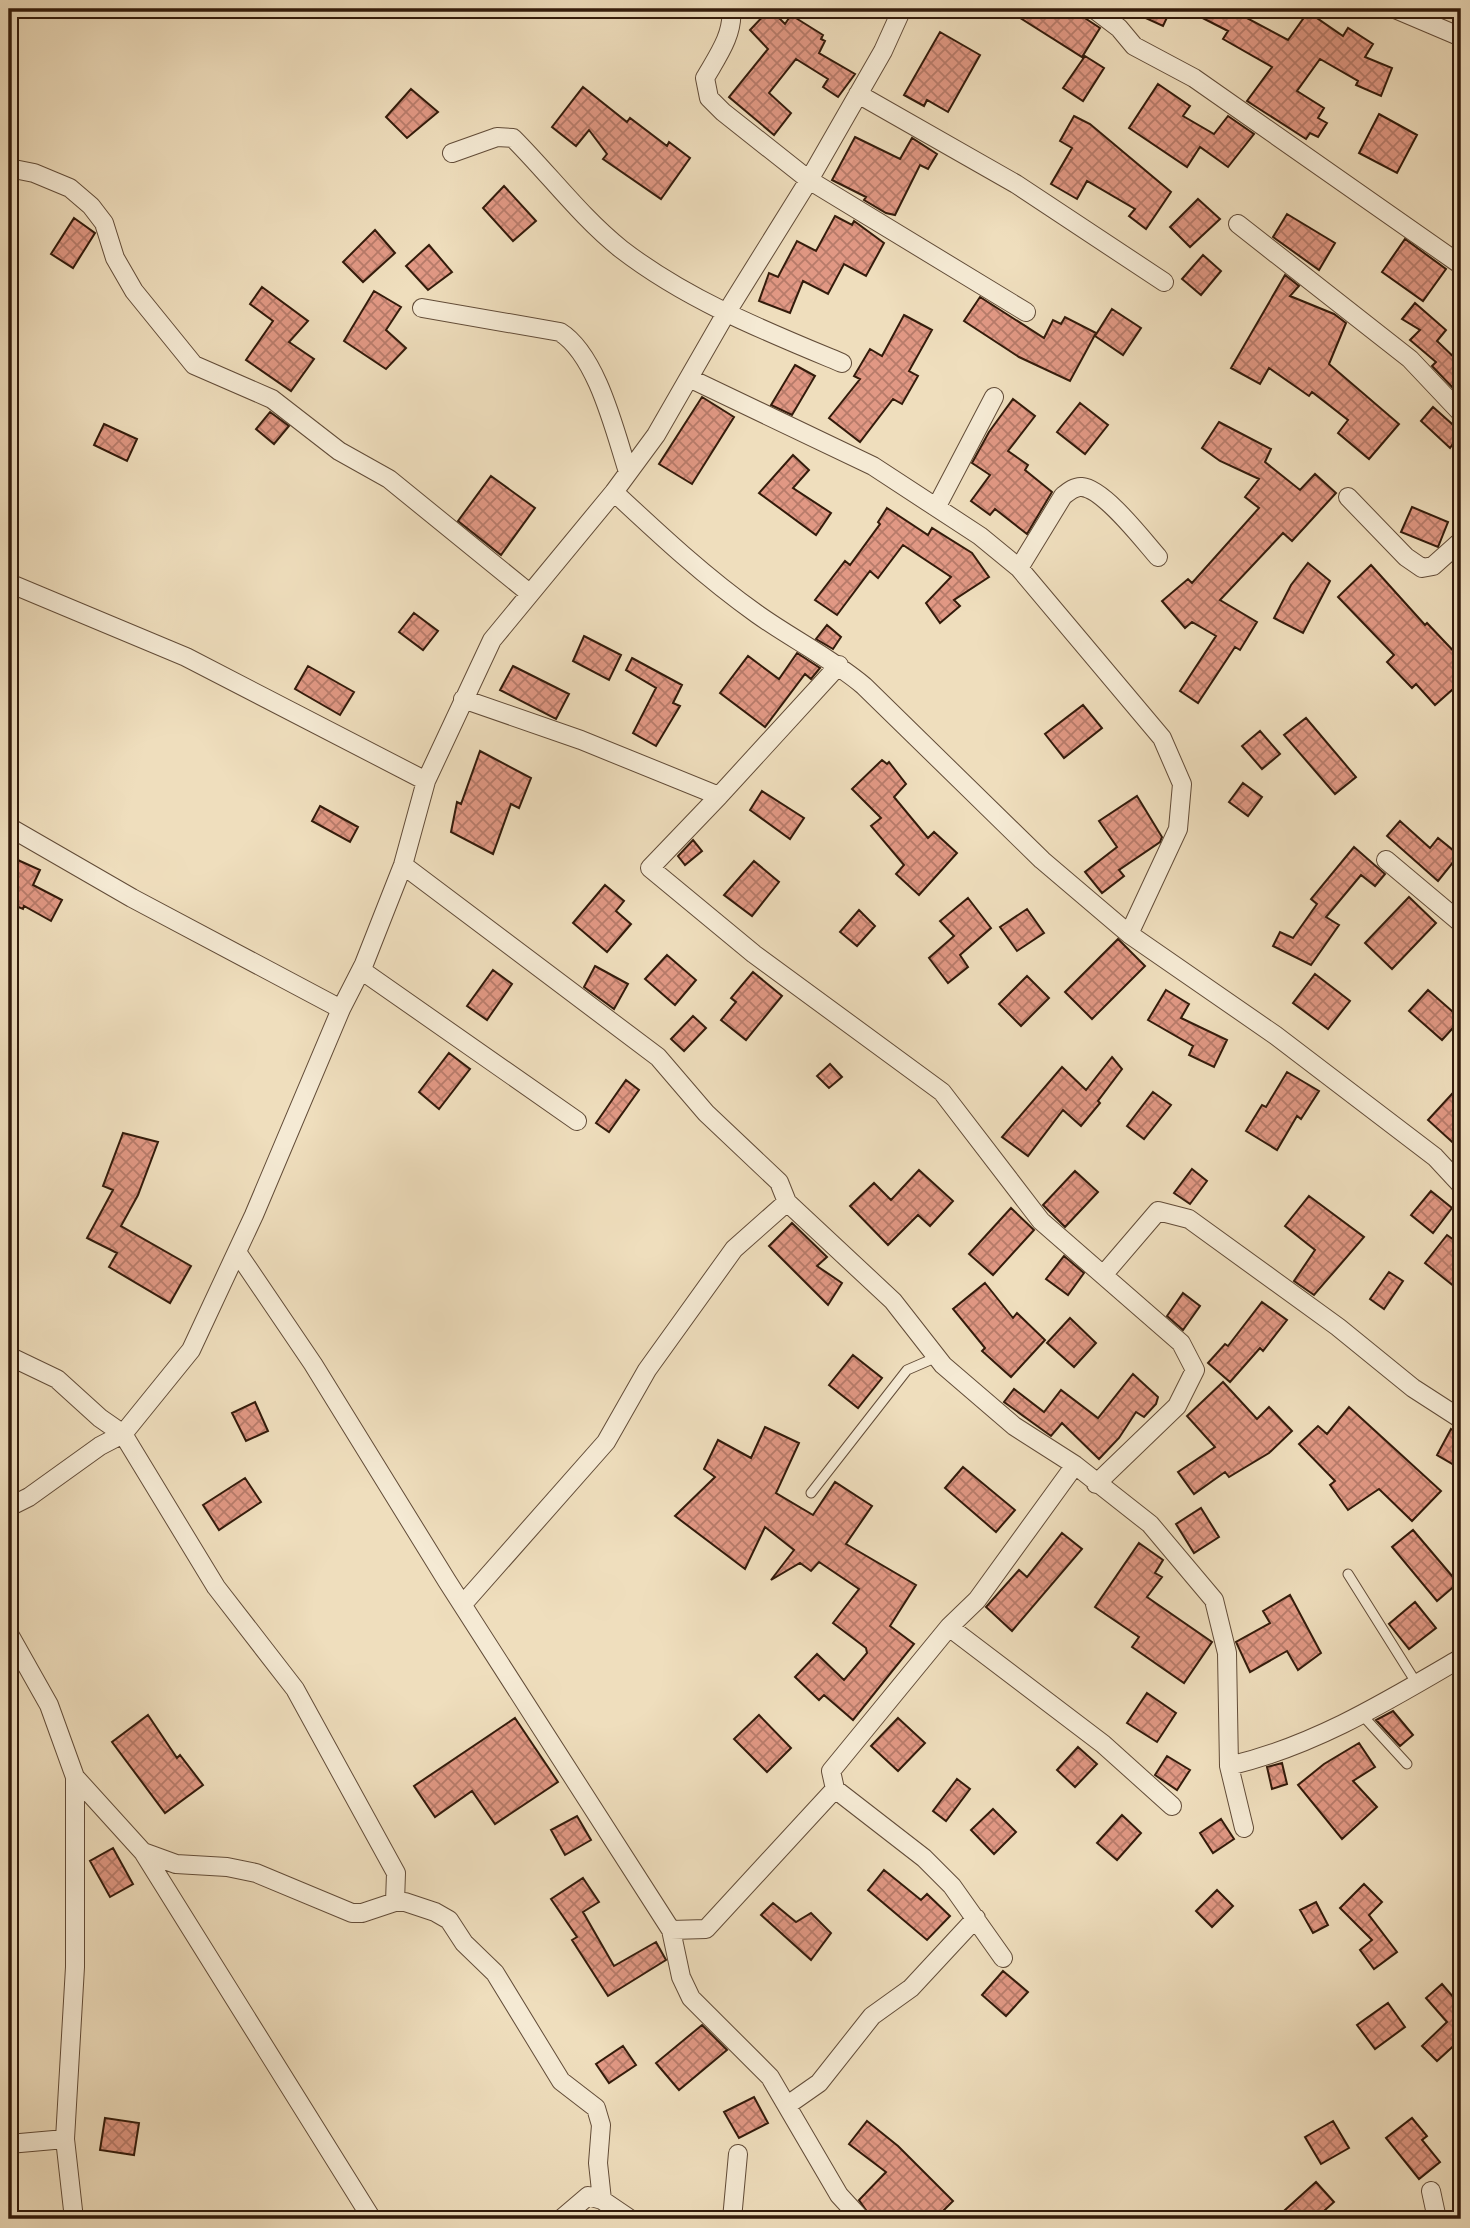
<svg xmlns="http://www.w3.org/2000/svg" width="1470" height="2228" viewBox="0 0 1470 2228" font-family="'Gentium Book Plus',serif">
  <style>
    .building { fill: url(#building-cross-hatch); stroke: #331b0b; stroke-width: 2 }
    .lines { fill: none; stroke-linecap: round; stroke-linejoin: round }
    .service-casing { stroke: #624c38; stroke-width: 11 }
    .minor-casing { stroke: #624c38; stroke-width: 20 }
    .service { stroke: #f5ead4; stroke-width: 9 }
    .minor { stroke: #f5ead4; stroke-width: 18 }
  </style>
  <defs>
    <pattern id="building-cross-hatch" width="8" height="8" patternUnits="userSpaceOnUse" patternTransform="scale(1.75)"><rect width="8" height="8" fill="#e19884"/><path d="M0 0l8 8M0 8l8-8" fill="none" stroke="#b77b6a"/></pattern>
  </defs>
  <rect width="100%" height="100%" fill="#efdebd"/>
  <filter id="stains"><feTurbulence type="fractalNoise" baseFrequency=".00286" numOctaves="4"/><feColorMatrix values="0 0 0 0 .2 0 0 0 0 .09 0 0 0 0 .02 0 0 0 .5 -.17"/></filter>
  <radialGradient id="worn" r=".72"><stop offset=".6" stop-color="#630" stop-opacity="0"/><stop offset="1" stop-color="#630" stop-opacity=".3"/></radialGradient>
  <path class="building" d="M770,9L785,24L791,15L823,35L821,39L825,41L819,53L855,74L838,97L823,87L828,79L796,59L769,93L791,113L774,135L729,97L768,49L750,30Z
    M1006,9H1071L1100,28L1082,57Z
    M1126,9H1171L1163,26Z
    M1185,9H1230L1288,40L1308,12L1343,36L1348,28L1373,44L1365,57L1392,68L1381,96L1356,85L1358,81L1320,59L1297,91L1324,108L1318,118L1327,123L1318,137L1310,133L1306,139L1247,101L1272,67L1223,39L1228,31Z
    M940,32L980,55L948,112L927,100L924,106L904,95Z
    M1085,56L1104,68L1083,101L1063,88Z
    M1158,84L1190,106L1183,116L1214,134L1228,116L1254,134L1228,167L1200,147L1187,167L1129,128Z
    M583,87L627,122L630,118L667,146L669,142L690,158L661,199L603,159L607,154L589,130L576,146L552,127Z
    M411,89L438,112L407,138L386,117Z
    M1379,114L1417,135L1397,173L1359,153Z
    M1074,116L1090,124L1171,192L1146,229L1129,216L1135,209L1087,181L1077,199L1051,184L1072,148L1060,141Z
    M855,137L900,159L912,138L937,154L928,169L920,165L895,215L886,213L864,200L866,197L832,180Z
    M504,186L536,221L513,241L483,208Z
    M1198,199L1220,219L1190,247L1170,227Z
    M1287,214L1335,243L1319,270L1273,237Z
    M835,216L852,225L854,221L884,243L866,276L844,264L828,294L803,281L790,313L759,301L769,273L778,277L797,241L816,251Z
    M74,218L95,233L73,268L51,254Z
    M375,230L395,253L363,282L343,262Z
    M1405,239L1446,269L1423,301L1382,272Z
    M429,245L452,272L428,290L406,266Z
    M1203,255L1221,271L1201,295L1182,279Z
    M1285,275L1299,286L1290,296L1334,314L1346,323L1329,364L1399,424L1369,459L1338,433L1348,420L1312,392L1309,396L1269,368L1260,384L1231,368Z
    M262,287L308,321L289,342L314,359L291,391L246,360L273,321L250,304Z
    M374,291L401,307L386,330L406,348L386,369L344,341Z
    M980,297L1044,338L1053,320L1061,324L1065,317L1096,333L1070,381L1019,357L964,321Z
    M1415,303L1446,330L1437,341L1461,364V382L1454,389L1432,366L1436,362L1410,340L1420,330L1402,319Z
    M1112,309L1141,328L1123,355L1095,336Z
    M904,315L932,330L909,371L918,376L902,404L893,399L860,442L829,418L860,379L854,376L870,349L882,356Z
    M795,365L815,376L792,415L771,405Z
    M702,397L734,417L692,484L659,464Z
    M1013,399L1035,416L1008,451L1028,465L1025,470L1052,492L1027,534L995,509L990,515L971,501L990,475L972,463L989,432Z
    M1080,403L1108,425L1085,454L1057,432Z
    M1433,407L1461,432L1450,448L1421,421Z
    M270,412L289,426L274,444L256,429Z
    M1219,422L1271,449L1265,462L1300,490L1315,474L1336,493L1292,541L1283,533L1220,600L1257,622L1240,650L1235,647L1198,703L1180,691L1216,636L1192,622L1185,628L1162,601L1188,579L1192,583L1259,508L1245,497L1259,479L1220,461L1202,448Z
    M104,424L137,439L127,461L94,445Z
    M793,455L809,470L793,488L831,513L816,535L759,493Z
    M491,476L535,508L501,555L458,521Z
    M1412,507L1448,522L1438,547L1401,532Z
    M887,508L928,535L932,528L972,553L989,577L954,600L960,606L940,623L926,603L951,577L903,545L878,578L870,571L837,615L815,600L845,561L850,565L880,524L878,522Z
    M1308,563L1330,581L1303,633L1274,618L1291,585Z
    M1371,565L1425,625L1427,623L1461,659V682L1435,705L1416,684L1412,688L1387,662L1394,655L1338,597Z
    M414,613L438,631L423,650L399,632Z
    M827,625L841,637L833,649L816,639Z
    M584,636L621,655L609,680L573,661Z
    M797,653L820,668L811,679L805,674L765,727L720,693L748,656L779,679Z
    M632,658L682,685L673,703L680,706L656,746L633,733L656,688L626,670Z
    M308,666L354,692L340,715L295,689Z
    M513,666L569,694L556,719L500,690Z
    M1083,705L1102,728L1064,758L1045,734Z
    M1306,718L1356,777L1335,794L1284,735Z
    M1260,731L1280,754L1262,769L1242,746Z
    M480,751L531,778L519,808L511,804L493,854L451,832L457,802L461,804Z
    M882,760L887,764L889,762L906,784L894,797L928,838L934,832L957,853L919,895L896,874L904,865L871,826L881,818L852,789Z
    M1243,783L1262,797L1248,816L1229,802Z
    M762,791L804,818L790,839L750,810Z
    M1137,796L1162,837L1160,842L1119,870L1124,876L1102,893L1085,872L1117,847L1099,821Z
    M320,806L358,827L350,842L312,821Z
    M1400,821L1430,848L1438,838L1459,855L1438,881L1387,836Z
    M693,840L702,851L685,865L678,856Z
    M1354,847L1385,874L1375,886L1361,875L1326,917L1339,925L1311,965L1273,946L1280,932L1293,938L1317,904L1311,899Z
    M9,856L40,870L33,885L62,900L51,921L24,906L23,909L9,903Z
    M754,861L779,882L752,916L724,895Z
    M605,885L624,901L616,911L631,924L607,952L573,923Z
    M1409,897L1436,923L1392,969L1365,943Z
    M968,898L991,928L960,955L968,967L948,983L929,958L954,936L940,921Z
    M1027,909L1044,933L1017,951L1000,927Z
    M859,910L875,926L857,946L840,932Z
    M1118,939L1145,966L1092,1019L1065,992Z
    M667,955L696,980L675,1005L645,979Z
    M595,966L628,984L614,1009L584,987Z
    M493,970L512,984L487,1020L467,1006Z
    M753,972L782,996L746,1040L721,1020L736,1002L731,998Z
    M1315,974L1350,1001L1328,1029L1293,1003Z
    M1027,976L1049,998L1021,1026L999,1004Z
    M1166,990L1189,1004L1181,1018L1227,1040L1214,1067L1189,1055L1193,1046L1148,1020Z
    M1428,990L1461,1019L1442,1040L1409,1011Z
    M693,1016L706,1028L684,1051L671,1039Z
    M449,1053L470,1069L439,1109L419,1092Z
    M1112,1057L1122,1069L1098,1101L1100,1103L1081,1126L1063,1110L1028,1156L1002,1137L1062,1067L1086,1090Z
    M830,1064L842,1077L829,1088L817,1076Z
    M1287,1072L1319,1091L1301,1119L1297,1116L1277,1150L1246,1131L1262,1105L1266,1107Z
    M626,1080L639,1090L609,1132L596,1123Z
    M1461,1084V1150L1428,1120Z
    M1153,1092L1171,1105L1144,1139L1127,1126Z
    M123,1133L158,1142L138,1195L121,1226L191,1266L170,1303L109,1267L117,1253L87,1238L113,1190L103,1186Z
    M1192,1169L1207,1181L1190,1204L1174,1193Z
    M919,1170L953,1201L930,1226L918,1215L888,1245L850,1206L874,1183L891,1200Z
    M1075,1171L1098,1192L1065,1227L1043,1205Z
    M1431,1191L1452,1208L1433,1233L1411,1215Z
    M1309,1196L1364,1237L1314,1295L1294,1281L1315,1250L1285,1226Z
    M1011,1208L1034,1230L993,1275L969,1254Z
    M792,1223L827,1257L817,1266L842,1283L828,1305L769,1246Z
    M1447,1235L1461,1245V1292L1425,1263Z
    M1064,1256L1084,1273L1068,1295L1046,1279Z
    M1389,1272L1403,1281L1384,1309L1370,1299Z
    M985,1283L1013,1318L1017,1313L1045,1340L1011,1377L982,1351L985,1348L953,1309Z
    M1183,1293L1200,1306L1183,1330L1167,1316Z
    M1262,1302L1287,1320L1263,1351L1260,1348L1230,1382L1208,1363L1225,1344L1228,1346Z
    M1070,1318L1096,1343L1074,1367L1047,1343Z
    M853,1355L882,1378L858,1408L829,1385Z
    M1133,1374L1158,1397L1156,1404L1144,1417L1136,1412L1119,1438L1099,1459L1062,1423L1051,1436L1004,1402L1014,1389L1044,1412L1061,1390L1098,1418Z
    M1223,1382L1257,1419L1269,1407L1292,1431L1269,1453L1229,1477L1225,1472L1194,1494L1178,1472L1215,1447L1187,1416Z
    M255,1402L268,1431L246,1441L232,1413Z
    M1349,1407L1441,1491L1412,1521L1379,1489L1348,1510L1330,1485L1335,1481L1299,1444L1318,1426L1327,1434Z
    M765,1427L799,1443L776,1493L813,1515L835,1482L872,1506L846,1544L916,1585L890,1626L914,1644L853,1720L824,1695L819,1700L795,1677L817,1654L844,1680L867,1653L866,1648L833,1623L859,1589L819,1562L811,1571L800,1563L771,1580L794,1550L765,1527L745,1569L675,1516L715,1477L704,1469L718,1440L751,1458Z
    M1451,1429L1461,1435V1469L1437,1455Z
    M963,1467L1015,1510L996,1532L945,1488Z
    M245,1478L261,1502L219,1530L203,1505Z
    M1201,1508L1219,1537L1194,1553L1176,1524Z
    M1413,1530L1458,1583L1437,1601L1392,1547Z
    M1062,1533L1082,1549L1012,1631L986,1607L1019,1570L1027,1577Z
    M1139,1543L1163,1560L1155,1573L1162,1577L1147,1597L1212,1642L1184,1683L1132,1647L1139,1637L1095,1607Z
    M1290,1595L1321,1653L1298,1670L1287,1651L1250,1672L1236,1642L1270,1623L1263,1611Z
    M1415,1602L1436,1628L1409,1649L1389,1624Z
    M1147,1693L1176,1713L1157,1742L1127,1723Z
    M1393,1711L1413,1735L1400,1746L1376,1720Z
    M148,1715L177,1758L180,1755L203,1785L165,1813L112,1742Z
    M759,1715L791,1748L767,1772L734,1739Z
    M515,1718L558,1782L495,1824L472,1791L435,1817L414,1786Z
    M898,1718L925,1743L898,1771L871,1746Z
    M1359,1743L1375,1767L1353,1781L1377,1807L1342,1839L1298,1785L1324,1764Z
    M1078,1747L1097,1764L1075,1787L1057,1770Z
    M1167,1756L1190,1770L1177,1790L1155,1775Z
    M1282,1763L1287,1784L1272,1789L1267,1767Z
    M957,1779L970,1789L946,1821L933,1811Z
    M993,1809L1016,1832L994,1854L971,1830Z
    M1122,1815L1141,1833L1117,1860L1097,1843Z
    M577,1816L591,1840L565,1855L551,1830Z
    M1221,1819L1234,1839L1213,1853L1200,1833Z
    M113,1848L133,1884L110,1897L90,1861Z
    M884,1870L921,1900L927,1894L950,1916L927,1940L868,1890Z
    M583,1878L599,1902L583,1912L614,1966L656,1942L666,1960L608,1996L572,1940L577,1937L551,1899Z
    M1364,1884L1382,1902L1369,1915L1397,1952L1374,1969L1360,1950L1372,1940L1340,1908Z
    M1217,1890L1233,1906L1212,1927L1196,1911Z
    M1316,1902L1328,1925L1313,1933L1300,1910Z
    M773,1903L796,1922L811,1913L831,1933L811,1960L761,1915Z
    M1003,1971L1028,1992L1006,2016L982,1995Z
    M1442,1984L1461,2006V2039L1437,2061L1422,2046L1447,2022L1426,1998Z
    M1388,2003L1405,2027L1375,2049L1357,2025Z
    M702,2025L727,2050L679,2090L656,2063Z
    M623,2046L636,2065L609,2083L596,2064Z
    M754,2097L768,2123L739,2138L724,2112Z
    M105,2118L139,2123L134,2155L100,2150Z
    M1412,2118L1427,2136L1422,2140L1440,2162L1419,2179L1386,2138Z
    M867,2121L898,2146L953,2201L935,2219H872L859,2200L886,2172L849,2144Z
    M1333,2121L1349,2148L1321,2164L1305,2137Z
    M1316,2182L1334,2202L1315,2219H1275Z"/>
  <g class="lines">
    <defs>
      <path id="service" d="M811,1493L907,1370L937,1357
        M1348,1574L1417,1684
        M1363,1716L1407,1764"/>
      <path id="minor" d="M731,9C734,34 717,57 705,78L709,98L723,112L809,180L1026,312
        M1094,9L1119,28L1134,46L1194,78L1461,265
        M1395,9L1461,37
        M858,94L1016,184L1164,282
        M452,153L497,137L513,138C549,174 581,217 621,249C687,300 765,331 842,363
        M9,168L34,173L70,188L91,206L104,223L115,258L134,291L194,365L272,399L339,451L389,479L528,592
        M1238,224L1410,359L1461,413
        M422,308L560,332C597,355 615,432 628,472
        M689,378L873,466L980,536L1019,568L1162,738L1182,784L1178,829L1129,934
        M614,492C660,535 705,577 757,614C792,639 831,658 864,686L1042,860L1129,934L1275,1035L1435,1157L1461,1185
        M1348,497L1406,557L1422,568L1433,566L1461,541
        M937,506L994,397
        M1019,568L1063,496C1068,492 1075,486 1082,487C1104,489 1143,540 1158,557
        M9,583L186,657L426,781
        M463,699L581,740L719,796L650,868L754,954L942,1092L1041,1221L1181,1343L1195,1370L1177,1406L1096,1484
        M719,796L839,665
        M9,827L132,898L341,1009
        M1386,860L1461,923
        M403,865L658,1057L706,1113L779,1182L787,1202L893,1301L943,1365L1014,1426L1075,1465L1150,1524L1214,1600L1227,1653L1229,1766L1244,1828
        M361,970L577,1121
        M237,1252L313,1364L447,1581L671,1930L681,1977L691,1998L770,2077L839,2195L861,2219
        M1104,1274L1158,1211L1189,1219L1338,1327L1413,1388L1461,1419
        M9,1356L57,1379L100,1418L123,1434L216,1587L295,1689L396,1873L395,1902
        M9,1507L29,1497L100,1446L123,1434L191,1350L254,1215L341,1009L364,964L403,865L426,781L492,640L614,492L656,435L725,315L809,180L883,51L902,9
        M463,1604L606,1442L647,1370L734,1249L787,1202
        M949,1627L1103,1744L1172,1806
        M9,1634L49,1705L75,1777V1967L65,2139L74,2219
        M1229,1766C1314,1746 1386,1702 1461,1658
        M75,1777L143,1852L176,1864L227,1867L256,1873L352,1913H362L395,1902H405L435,1912L449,1920L464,1943L495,1973L561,2081L596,2108L601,2125L598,2163L602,2200
        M143,1852L372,2219
        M671,1930L706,1929L835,1789
        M1003,1958L952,1886L924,1858L835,1789L831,1771L949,1627L977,1600L1075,1465
        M789,2104L819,2083L872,2016L911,1988L976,1918
        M9,2144L65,2139
        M1431,2191L1437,2219
        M561,2219L588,2196L602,2200L630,2219
        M732,2219L738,2154"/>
    </defs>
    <use href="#service" class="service-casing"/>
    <use href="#minor" class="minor-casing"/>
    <use href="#service" class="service"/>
    <use href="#minor" class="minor"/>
  </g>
  <rect width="1470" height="2228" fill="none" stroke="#efdebd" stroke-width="35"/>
  <rect x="10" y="10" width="1449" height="2207" fill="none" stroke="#331b0b" stroke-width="3.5"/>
  <rect x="18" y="18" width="1435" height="2193" fill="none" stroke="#331b0b" stroke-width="2"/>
  <rect width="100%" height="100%" filter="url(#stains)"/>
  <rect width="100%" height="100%" fill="url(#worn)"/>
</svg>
